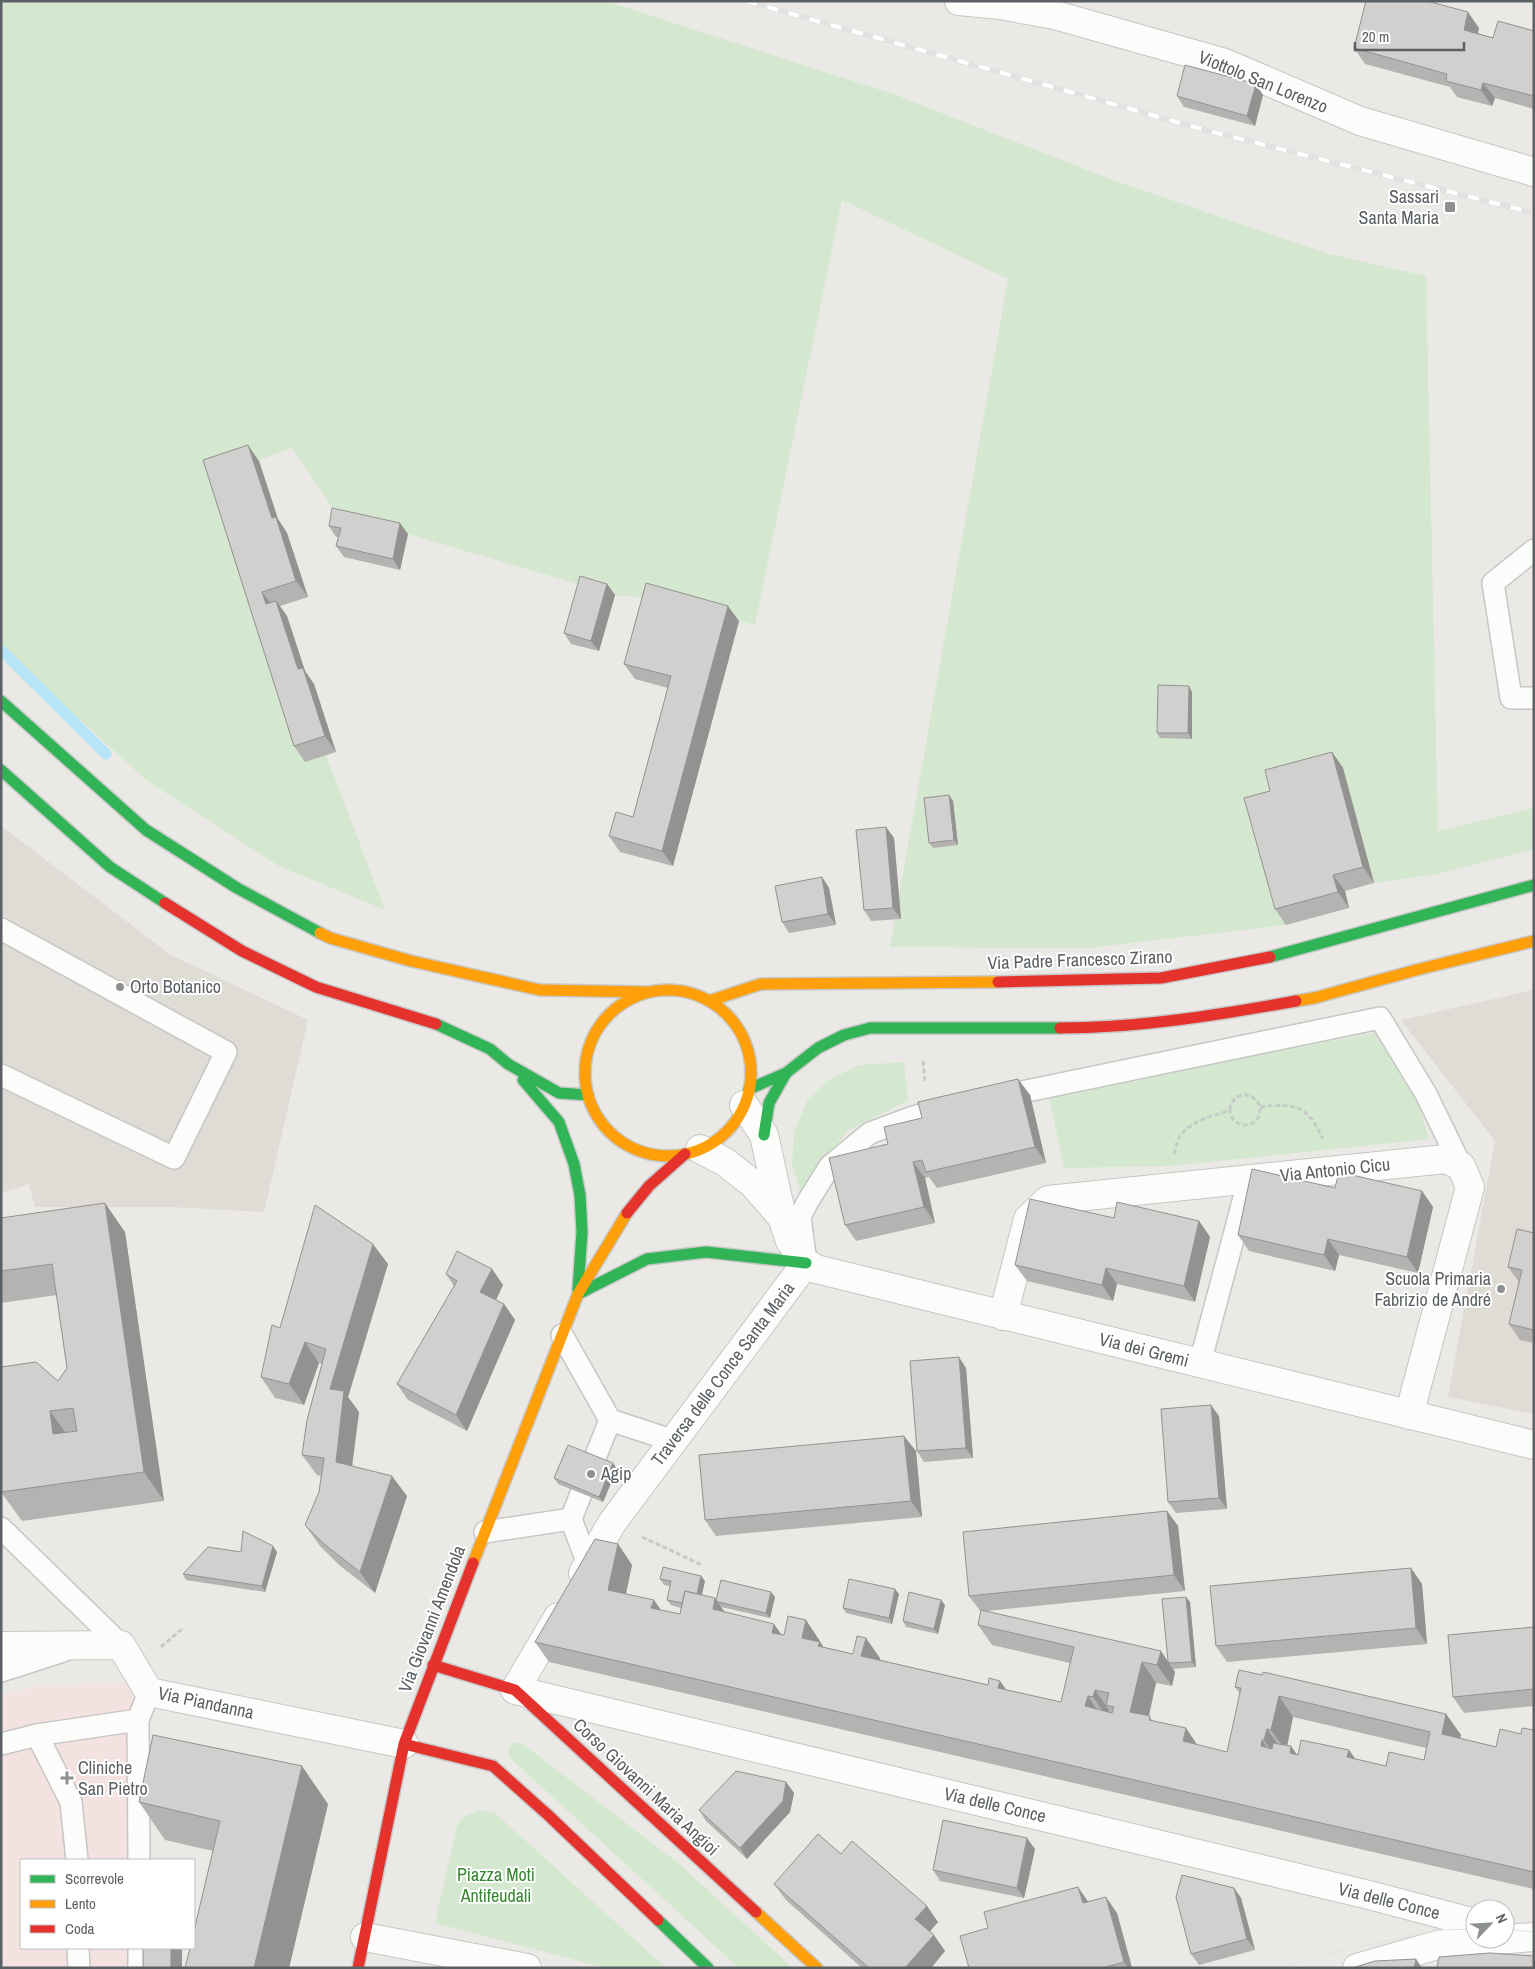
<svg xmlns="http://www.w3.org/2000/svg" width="1535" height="1969" viewBox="0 0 1535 1969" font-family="'Archivo Narrow',sans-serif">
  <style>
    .education { fill: #dfdbd5 }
    .medical { fill: #f4e2e1 }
    .green { fill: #d4e8cf }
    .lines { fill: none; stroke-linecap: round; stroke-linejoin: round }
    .stream { stroke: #b8e4f7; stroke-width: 11 }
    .lane-casing { stroke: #c6c6c6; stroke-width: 24 }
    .street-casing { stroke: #c6c6c6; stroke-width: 30 }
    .fast-casing { stroke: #c7c8c8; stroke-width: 14 }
    .slow-casing { stroke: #c7c8c8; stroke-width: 14 }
    .jam-casing { stroke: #c7c8c8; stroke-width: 14 }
    .path { stroke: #c5ccc8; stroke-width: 3; stroke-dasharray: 5 2.5; stroke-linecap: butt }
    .lane { stroke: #fcfcfb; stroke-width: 21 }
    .street { stroke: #fcfcfb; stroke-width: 28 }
    .fast { stroke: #30b455; stroke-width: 11 }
    .slow { stroke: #ff9f0a; stroke-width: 11 }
    .jam { stroke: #e5322d; stroke-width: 11 }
    .tram { stroke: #e2e2e2; stroke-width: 1 }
    .rail-casing { stroke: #e2e2e2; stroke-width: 5.5 }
    .rail { stroke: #fff; stroke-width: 4; stroke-dasharray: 11; stroke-linecap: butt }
    .wall { fill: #b5b3b1; fill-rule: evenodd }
    .shaded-wall { fill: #939290 }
    .building { fill: #d2d0ce; stroke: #939290; fill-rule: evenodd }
    .poi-dot { fill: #8d9091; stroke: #fff; stroke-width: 2 }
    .labels { text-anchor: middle; stroke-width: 4; stroke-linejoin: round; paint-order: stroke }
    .street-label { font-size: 18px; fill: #5b6064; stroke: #fff }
    .poi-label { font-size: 18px; fill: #5b6064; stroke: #fff; text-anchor: start }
    .park-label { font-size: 18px; fill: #378630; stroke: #fff }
  </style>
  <rect width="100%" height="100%" fill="#ebe9e5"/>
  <path class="education" d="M1,826L171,955L308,1020L264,1212L170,1207H35L29,1184L1,1193Z
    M1534,990V1414L1448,1397L1495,1141L1401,1020Z"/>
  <path class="medical" d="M132,1684V1860H21V1948H132V1968H1V1695L40,1686Z"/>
  <path class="green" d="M1,1H606L896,95L1115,181L1329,254L1426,276L1438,831L1534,808V849L1438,874L1374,883L1342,768L1255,814L1286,925L1088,948L890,947L1008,279L842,200L755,625L657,599L615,595L408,534L340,519L292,448L214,476L326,755L385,910L279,866L146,780L1,648Z
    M1380,1032L1415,1093L1429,1139L1171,1166L1064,1168L1048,1092Z
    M904,1062L908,1101L848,1130L801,1194L792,1164L794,1132L807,1101L828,1080L860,1065Z
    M515,1742L523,1744L678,1863L793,1968H739L509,1757L508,1748Z
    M478,1810L495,1813L666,1968H606L435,1923L457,1826L464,1817Z"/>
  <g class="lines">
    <path class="stream" d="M1,650L106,754"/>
    <defs>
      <path id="lane" d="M1534,550L1493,583L1511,698H1534
        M1,929L226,1052L174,1158L1,1075
        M998,1097L1380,1018L1426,1094L1461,1166
        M806,1263L800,1217L808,1201L830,1166L870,1133L913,1117L948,1107
        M1200,1363L1249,1179
        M610,1420L674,1441
        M571,1519L588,1564
        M1,1528L121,1645
        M485,1532L571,1519L610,1420L562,1335
        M1,1671L63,1651
        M37,1735L71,1802L77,1860
        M1,1744L37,1735L138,1720
        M139,1860L138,1720L149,1692
        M78,1948L79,1968
        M139,1948V1968"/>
      <path id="street" d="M959,1L1000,5L1055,15L1225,63L1360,121L1534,172
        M744,1105L764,1135L782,1217L790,1241L806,1263L816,1269L1534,1445
        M700,1149L725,1162L753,1184L781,1216
        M1003,1316L1028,1219L1048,1200L1445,1159L1461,1166L1470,1187L1409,1415
        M583,1573L612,1523L806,1263
        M558,1617L515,1690L1369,1895L1475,1923
        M1,1646L121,1645L149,1692L404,1744
        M365,1937L527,1968
        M1357,1968L1441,1944L1534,1937"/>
      <path id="fast" d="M1,701L146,830L237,888L320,933
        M1,770L110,867L165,903
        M1270,957L1534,885
        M436,1024L490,1049L508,1064L559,1093L588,1095
        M523,1080L559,1122L574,1164L580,1195L582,1232L578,1290
        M749,1089L786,1073L818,1048L844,1035L870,1028H1060
        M764,1135L769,1103L786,1073
        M578,1294L647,1259L706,1252L806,1263
        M658,1920L708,1968"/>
      <path id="slow" d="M320,933L330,938L411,961L540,990L646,992
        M585 1073a83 83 0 1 1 166 0a83 83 0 1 1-166 0Z
        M709,1001L761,984L998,982
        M1296,1001L1314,998L1420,969L1534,941
        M473,1563L578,1294L627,1213
        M756,1912L817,1968"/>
      <path id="jam" d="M165,903L242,951L316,987L436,1024
        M998,982L1161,978L1270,957
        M1060,1028C1139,1028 1218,1015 1296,1001
        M627,1213L649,1186L685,1154
        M433,1665L515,1690L756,1912
        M404,1744L493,1766L548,1815L658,1920
        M358,1968L404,1744L473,1563"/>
    </defs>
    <use href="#lane" class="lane-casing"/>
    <use href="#street" class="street-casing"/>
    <use href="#fast" class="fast-casing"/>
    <use href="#slow" class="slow-casing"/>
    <use href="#jam" class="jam-casing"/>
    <path class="path" d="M923,1061L925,1082
      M1230 1110a15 15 0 1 1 30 0a15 15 0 1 1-30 0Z
      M1260,1107C1296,1103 1307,1105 1323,1139
      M1174,1154C1176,1149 1176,1142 1179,1138C1190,1120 1213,1116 1231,1110
      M642,1537L702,1565
      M161,1647L183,1628"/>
    <use href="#lane" class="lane"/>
    <use href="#street" class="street"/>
    <use href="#fast" class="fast"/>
    <use href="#slow" class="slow"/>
    <use href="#jam" class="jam"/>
    <path class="tram" d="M1505,1929L1534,1932
      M1277,1968L1339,1951L1440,1930L1475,1929"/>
    <defs>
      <path id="rail" d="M746,1L1209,131L1534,213"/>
    </defs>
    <use href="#rail" class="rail-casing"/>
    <use href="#rail" class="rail"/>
  </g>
  <path class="wall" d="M1479,28L1478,33L1493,38L1534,31V109L1495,98L1492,106L1457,97L1450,87L1365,64L1354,48Z
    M1263,95L1255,126L1184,107L1177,96Z
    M203,460L259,461L278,519L287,533L308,597L280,606L287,616L305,671L314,684L336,752L305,762L294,746Z
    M329,526L408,534L400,570L344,557L336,546L339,537H336Z
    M607,584L615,595L599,651L571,644L564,633Z
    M739,621L673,866L620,852L609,836L633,817L668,688L635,679L624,664Z
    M1192,692V739L1160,738L1157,733Z
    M1332,752L1343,768L1374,883L1345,891L1349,908L1286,925L1275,909L1270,791Z
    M953,801L958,845L933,848L929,843Z
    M886,827L894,838L901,919L871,921L864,910Z
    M822,877L829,888L836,925L789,933L782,922Z
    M1018,1079L1030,1095L1046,1163L937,1188L929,1177L925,1178L935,1223L856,1241L845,1225L888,1144L922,1118Z
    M1335,1188L1422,1191L1433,1207L1418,1273L1339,1255L1335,1271L1249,1251L1238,1235Z
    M1,1218L125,1232L164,1501L22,1521L1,1492L67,1368L57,1295L1,1303Z
    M1114,1218L1199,1221L1210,1237L1195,1302L1117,1284L1113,1301L1027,1281L1015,1265Z
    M1534,1233V1343L1520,1340L1509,1324L1519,1282L1508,1267Z
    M388,1264L348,1397L359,1412L352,1466L407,1496L375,1593L339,1565L320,1546L305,1525L319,1492L321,1476L317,1475L302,1455L322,1364L319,1363L304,1405L275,1398L261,1377Z
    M492,1269L503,1285L496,1300L504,1304L515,1320L467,1431L408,1400L397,1384L454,1286L446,1274Z
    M966,1368L973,1458L924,1462L917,1451Z
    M1219,1416L1227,1509L1176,1513L1168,1502Z
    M916,1451L922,1517L716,1536L705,1520Z
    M613,1463L617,1469L603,1502L558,1484L554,1478Z
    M1167,1511L1178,1526L1185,1591L987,1611L1168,1661L1186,1597L1190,1602L1196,1667L1173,1669L1175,1672L1172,1686L1156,1683L1149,1716L1153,1721L1197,1745L1227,1752L1240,1694L1235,1687L1262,1675L1446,1714L1461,1735L1460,1738L1496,1747L1521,1734L1534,1730V1889L549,1662L535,1642L618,1544L632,1565L626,1594L654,1600L661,1610L680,1614L681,1608L671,1605L667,1600L670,1586L664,1585L660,1579L705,1581L701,1595L716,1600L775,1597L770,1618L721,1607L725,1612L782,1635L820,1641V1642L823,1647L853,1654L880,1658V1660L988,1685L1000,1681L1006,1690L1061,1702L1070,1663L992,1645L978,1625L981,1612L969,1596ZM1293,1717L1426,1748L1424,1760L1386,1766L1355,1759L1349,1750L1297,1755L1287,1746Z
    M241,1552H277L265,1592L186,1580L183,1574Z
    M1411,1568L1422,1584L1427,1644L1227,1662L1216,1646Z
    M899,1594L892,1624L846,1613L843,1608Z
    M945,1605L938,1634L906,1627L903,1621Z
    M1534,1627V1706L1464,1713L1453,1697Z
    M786,1782L794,1793L790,1812L747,1859L706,1821L699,1810Z
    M139,1802L328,1804L289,1968H185L213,1851L165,1840Z
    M1035,1849L1024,1898L940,1881L933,1870Z
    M841,1854L938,1922L930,1931L945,1951L931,1968H862L786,1900L774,1884Z
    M1234,1888L1241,1898L1255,1950L1199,1965L1191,1954Z
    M1089,1901L1117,1913L1132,1968H969Z"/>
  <path class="shaded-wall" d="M1468,12L1479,28L1475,45L1464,30Z
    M1483,83L1495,98L1492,106L1481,90Z
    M1256,84L1263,95L1255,126L1247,116Z
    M248,445L259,461L278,519L287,533L308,597L296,581L272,518Z
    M400,523L408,534L400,570L393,559Z
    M607,584L615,595L599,651L591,641Z
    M262,592L274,608L266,604Z
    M276,601L287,616L305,671L314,684L336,752L325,736L298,669Z
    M728,606L739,621L673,866L662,851Z
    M1189,686L1192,692V739L1188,733Z
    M1332,752L1343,768L1374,883L1363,867Z
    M949,795L953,801L958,845L954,840Z
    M886,827L894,838L901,919L893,908Z
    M1333,875L1345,891L1349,908L1338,892Z
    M822,877L829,888L836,925L828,914Z
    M1018,1079L1030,1095L1046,1163L1035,1147Z
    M913,1162L925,1178L935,1223L924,1207Z
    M1422,1191L1433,1207L1418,1273L1407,1257Z
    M105,1203L125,1232L164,1501L144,1472Z
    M1199,1221L1210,1237L1195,1302L1184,1286Z
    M1328,1239L1339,1255L1335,1271L1324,1255Z
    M373,1244L388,1264L348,1397L359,1412L350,1482L336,1462L330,1389Z
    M1106,1268L1117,1284L1113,1301L1102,1285Z
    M492,1269L503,1285L492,1308L480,1292Z
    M504,1304L515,1320L467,1431L456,1415Z
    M305,1342L319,1363L304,1405L289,1384Z
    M959,1357L966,1368L973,1458L966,1448Z
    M1211,1405L1219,1416L1227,1509L1219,1498Z
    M50,1411L70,1439L53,1434Z
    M904,1436L916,1451L922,1517L911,1501Z
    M613,1463L617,1469L603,1502L599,1497Z
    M392,1476L407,1496L375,1593L360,1572Z
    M1167,1511L1178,1526L1185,1591L1174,1575Z
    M618,1544L632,1565L622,1611L608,1590Z
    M273,1546L277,1552L265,1592L262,1586Z
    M1411,1568L1422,1584L1427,1644L1416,1628Z
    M701,1576L705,1581L698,1612L694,1606Z
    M895,1589L899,1594L892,1624L889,1618Z
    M771,1592L775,1597L770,1618L766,1613Z
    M1186,1597L1190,1602L1196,1667L1192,1662Z
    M715,1598L729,1619L713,1609Z
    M654,1600L668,1621L651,1608Z
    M941,1600L945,1605L938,1634L934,1629Z
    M806,1620L820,1641V1642L834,1662L802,1638Z
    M774,1624L789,1645L772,1633Z
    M866,1638L880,1658L876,1676L861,1656Z
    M1161,1651L1175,1672L1172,1686L1157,1665Z
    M1142,1662L1156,1683L1145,1732L1130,1712Z
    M1000,1681L1014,1701L998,1688Z
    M1095,1690L1109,1710L1108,1718L1093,1697Z
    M1088,1696L1102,1717L1085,1706Z
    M1279,1696L1293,1717L1286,1751L1271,1730Z
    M1446,1714L1461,1735L1456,1755L1442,1734Z
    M1186,1728L1200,1749L1183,1741Z
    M1267,1729L1282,1750L1278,1761L1264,1740Z
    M1262,1740L1276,1760L1261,1746Z
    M1291,1746L1306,1767L1290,1753Z
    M1349,1750L1363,1770L1347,1757Z
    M302,1766L328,1804L289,1968H254Z
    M786,1782L794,1793L790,1812L747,1859L740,1848Z
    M1027,1838L1035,1849L1024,1898L1017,1888Z
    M1078,1887L1089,1903H1083Z
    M1234,1888L1241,1898L1255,1950L1247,1939Z
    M1106,1897L1117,1913L1132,1968H1128L1124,1962Z
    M927,1906L938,1922L927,1935L915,1919Z
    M934,1935L945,1951L931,1968H905Z
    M171,1948H182V1968H171Z
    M1416,1959L1422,1968H1414Z"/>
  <path class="building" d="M1366,1H1427L1468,12L1464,30L1493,38L1498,21L1534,31V96L1483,83L1481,90L1446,81L1447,74L1354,48Z
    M1185,65L1256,84L1247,116L1177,96Z
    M248,445L272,518L276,517L296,581L262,592L266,604L276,601L298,669L303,668L325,736L294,746L203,460Z
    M332,508L400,523L393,559L336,546L341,528L329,526Z
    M580,576L607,584L591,641L564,633Z
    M646,583L728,606L662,851L609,836L616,812L633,817L671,676L624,664Z
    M1158,685L1189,686L1188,733H1157Z
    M1332,752L1363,867L1333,875L1338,892L1275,909L1244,798L1270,791L1265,770Z
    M949,795L954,840L929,843L924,798Z
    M886,827L893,908L864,910L856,830Z
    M822,877L828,914L782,922L775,886Z
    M1018,1079L1035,1147L926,1172L922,1160L913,1162L924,1207L845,1225L829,1158L888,1144L884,1127L922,1118L918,1102Z
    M1252,1169L1335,1188L1339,1172L1422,1191L1407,1257L1328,1239L1324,1255L1238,1235Z
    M1030,1199L1114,1218L1117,1202L1199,1221L1184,1286L1106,1268L1102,1285L1015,1265Z
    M105,1203L144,1472L1,1492V1367L36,1362L58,1381L67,1368L52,1264L1,1271V1218ZM73,1408L77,1431L53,1434L50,1411Z
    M315,1205L373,1244L330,1389L344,1391L336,1462L392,1476L360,1572L324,1544L305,1525L319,1492L324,1458L302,1455L307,1420L326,1349L305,1342L289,1384L261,1377L272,1325L280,1328Z
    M1517,1229L1534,1233V1330L1509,1324L1522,1270L1508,1267Z
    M457,1251L492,1269L480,1292L504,1304L456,1415L397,1384L457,1281L446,1274Z
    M959,1357L966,1448L917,1451L910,1361Z
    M1211,1405L1219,1498L1168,1502L1161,1409Z
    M904,1436L911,1501L705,1520L699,1455Z
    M568,1445L613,1463L599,1497L554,1478Z
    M1167,1511L1174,1575L969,1596L963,1532Z
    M243,1531L273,1546L262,1586L183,1574L208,1547L241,1552Z
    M595,1539L618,1544L608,1590L654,1600L651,1608L680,1614L685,1591L715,1598L713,1609L774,1624L772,1633L784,1635L788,1616L806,1620L802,1638L820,1642L818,1646L853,1654L857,1636L866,1638L861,1656L988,1685L989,1678L1000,1681L998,1688L1061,1702L1074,1647L978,1625L981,1610L1161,1651L1157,1665L1142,1662L1130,1712L1150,1716L1149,1720L1186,1728L1183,1741L1227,1752L1241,1688L1235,1687L1239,1670L1262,1675L1263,1672L1446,1714L1442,1734L1496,1747L1500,1729L1521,1734L1522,1728L1534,1730V1872L535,1642ZM1095,1690L1109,1693L1106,1705L1114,1707L1112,1713L1085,1706L1088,1696L1093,1697ZM1279,1696L1430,1732L1424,1760L1389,1752L1386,1766L1347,1757L1349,1750L1301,1740L1298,1755L1290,1753L1291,1746L1273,1743L1272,1749L1261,1746L1262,1740H1264L1267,1729L1271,1730Z
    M663,1567L701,1576L697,1594L685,1591L682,1603L667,1600L671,1581L660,1579Z
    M1411,1568L1416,1628L1216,1646L1210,1586Z
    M849,1579L895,1589L889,1618L843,1608Z
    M721,1580L771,1592L766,1613L718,1602L716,1600Z
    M909,1592L941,1600L934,1629L903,1621Z
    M1186,1597L1192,1662L1169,1663L1168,1661L1162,1599Z
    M1534,1627V1689L1453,1697L1448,1635Z
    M153,1735L302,1766L254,1968H185L190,1948H194V1931L220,1821L139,1802Z
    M736,1771L786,1782L783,1801L740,1848L699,1810Z
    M943,1820L1027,1838L1017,1888L933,1870Z
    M818,1834L841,1854L852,1841L927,1906L915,1919L934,1935L905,1968H869L774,1884Z
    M1182,1875L1234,1888L1247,1939L1191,1954L1176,1897Z
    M1078,1887L1083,1903L1106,1897L1124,1962L1102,1968H969L960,1936L988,1928L984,1912Z
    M143,1948H171V1968H143Z
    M1490,1953L1534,1956V1968H1437L1439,1957Z
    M1416,1959L1414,1968H1352L1375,1961Z"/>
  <g class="poi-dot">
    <rect x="1444" y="201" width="12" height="12" rx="2.5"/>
    <circle cx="120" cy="987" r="5"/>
    <circle cx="1501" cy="1289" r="5"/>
    <circle cx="591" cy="1474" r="5"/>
    <path d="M64.5 1770.5h5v5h5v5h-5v5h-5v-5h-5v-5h5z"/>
  </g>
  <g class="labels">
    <g class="street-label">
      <text transform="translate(1263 82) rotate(22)" y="6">Viottolo San Lorenzo</text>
      <text transform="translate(1080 960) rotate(-2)" y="6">Via Padre Francesco Zirano</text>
      <text transform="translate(1335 1170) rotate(-6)" y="6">Via Antonio Cicu</text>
      <text transform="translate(1144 1350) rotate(14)" y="6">Via dei Gremi</text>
      <text transform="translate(723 1374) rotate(-53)" y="6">Traversa delle Conce Santa Maria</text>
      <text transform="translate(432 1619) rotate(-69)" y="6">Via Giovanni Amendola</text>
      <text transform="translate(206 1703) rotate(12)" y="6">Via Piandanna</text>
      <text transform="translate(646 1787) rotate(43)" y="6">Corso Giovanni Maria Angioi</text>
      <text transform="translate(995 1805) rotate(13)" y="6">Via delle Conce</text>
      <text transform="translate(1389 1901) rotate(14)" y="6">Via delle Conce</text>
    </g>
    <g class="poi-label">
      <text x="1439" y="203" text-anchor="end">Sassari<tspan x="1439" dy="21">Santa Maria</tspan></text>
      <text x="130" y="993">Orto Botanico</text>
      <text x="1491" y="1285" text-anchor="end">Scuola Primaria<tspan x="1491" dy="21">Fabrizio de André</tspan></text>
      <text x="601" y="1480">Agip</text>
      <text x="78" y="1774">Cliniche<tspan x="78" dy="21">San Pietro</tspan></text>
    </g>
    <g class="park-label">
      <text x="496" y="1881">Piazza Moti<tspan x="496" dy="21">Antifeudali</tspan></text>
    </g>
  </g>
  <rect width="1535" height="1969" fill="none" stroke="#5b6064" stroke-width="5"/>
  <rect x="20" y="1859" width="175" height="90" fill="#ffffff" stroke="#bdbfc1"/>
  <rect x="30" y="1875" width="25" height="8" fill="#30b455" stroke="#bdbfc1"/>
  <text x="65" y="1884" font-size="15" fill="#5b6064">Scorrevole</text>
  <rect x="30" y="1900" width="25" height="8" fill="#ff9f0a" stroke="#bdbfc1"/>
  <text x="65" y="1909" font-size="15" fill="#5b6064">Lento</text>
  <rect x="30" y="1925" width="25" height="8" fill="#e5322d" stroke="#bdbfc1"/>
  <text x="65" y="1934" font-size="15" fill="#5b6064">Coda</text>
  <g transform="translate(1490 1924) rotate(65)"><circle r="24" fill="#ffffff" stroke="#bdbfc1"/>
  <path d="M0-4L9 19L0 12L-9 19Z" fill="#8d9091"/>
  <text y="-8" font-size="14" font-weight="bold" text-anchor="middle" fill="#5b6064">N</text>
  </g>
  <path d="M1355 42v8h109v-8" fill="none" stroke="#5b6064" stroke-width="2.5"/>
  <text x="1362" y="42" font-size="15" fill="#5b6064" stroke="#ffffff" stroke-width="4" paint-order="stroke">20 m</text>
</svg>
